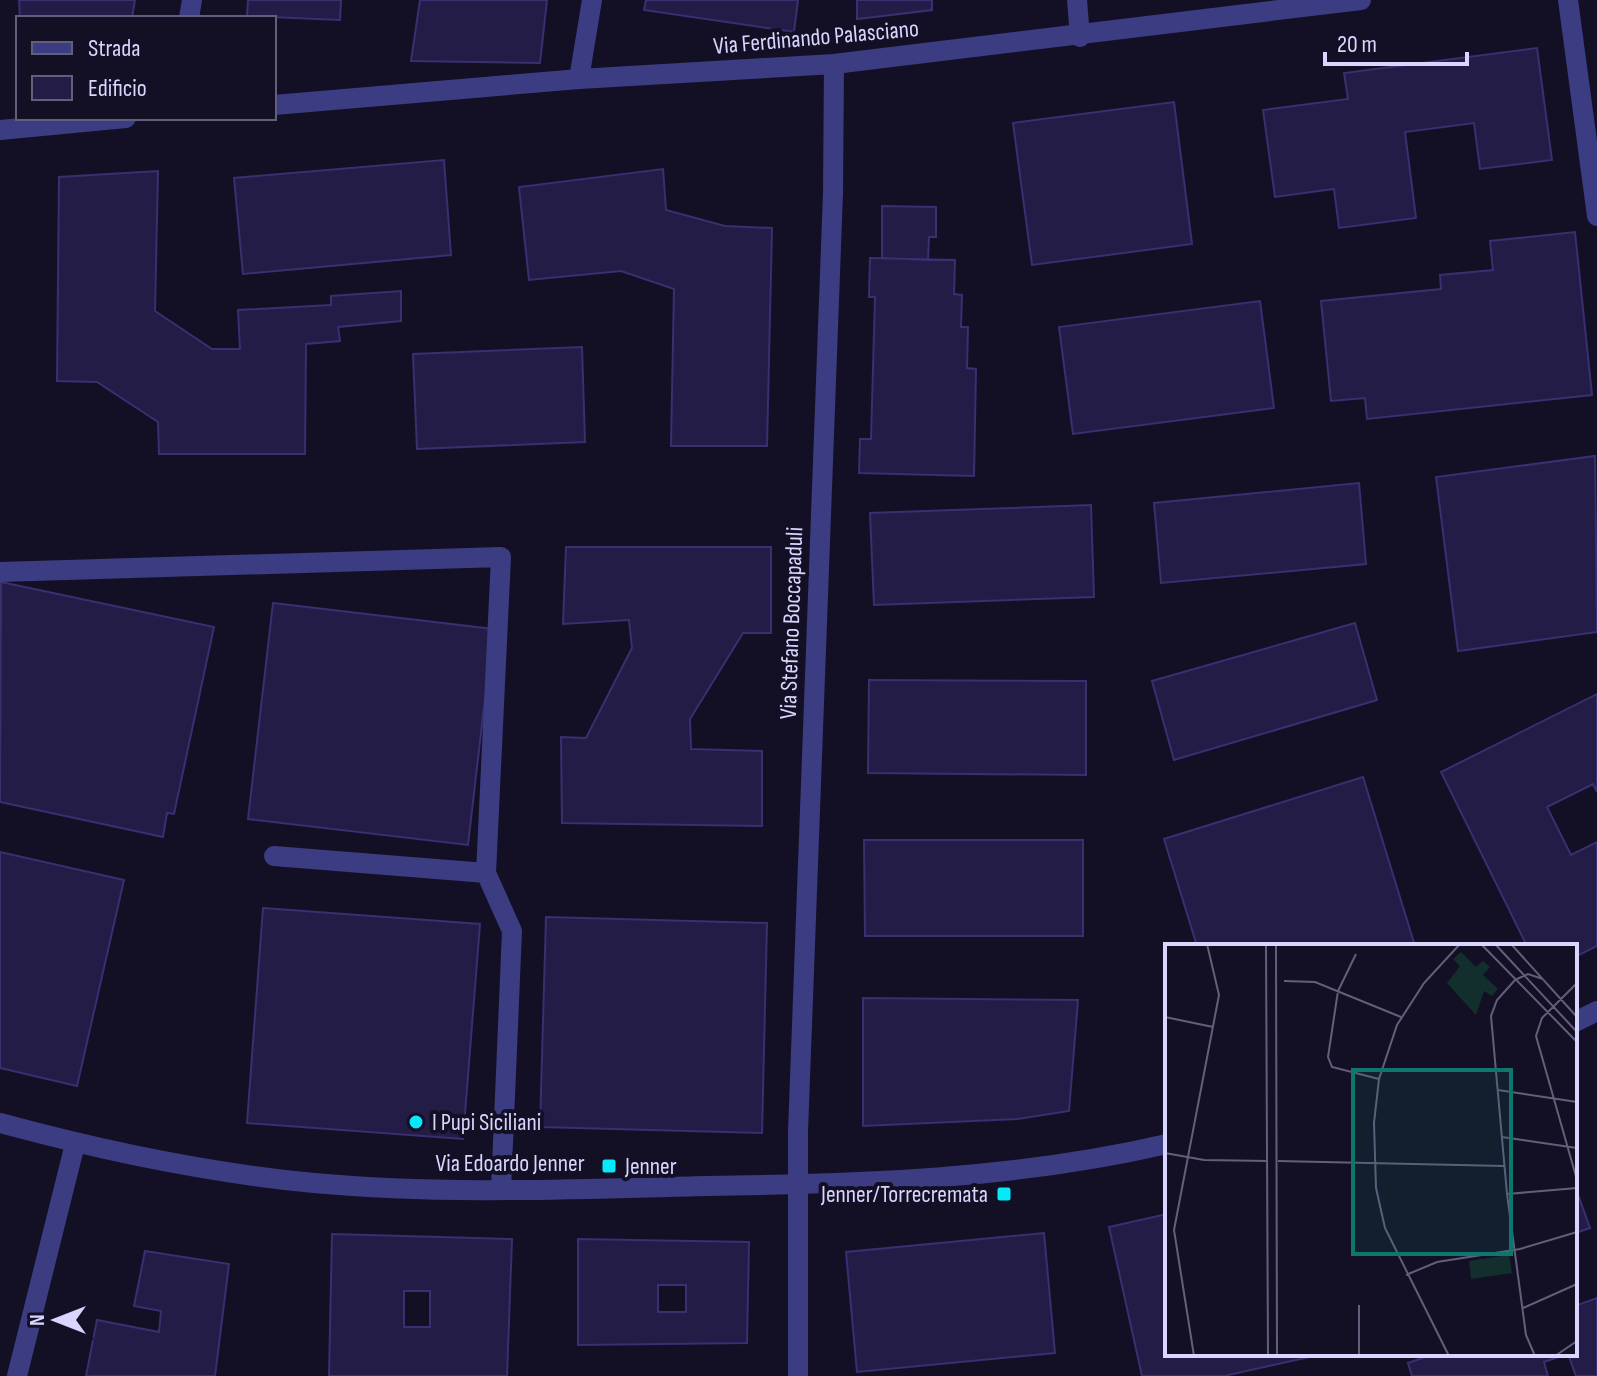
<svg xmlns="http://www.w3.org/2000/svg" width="1597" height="1376" viewBox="0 0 1597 1376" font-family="'Sofia Sans Condensed',sans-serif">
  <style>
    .building { fill: #231c46; stroke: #392f71; stroke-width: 2; fill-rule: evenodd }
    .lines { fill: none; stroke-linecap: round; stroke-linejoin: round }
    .minor { stroke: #3c3c83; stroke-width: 20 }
    .poi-dot { fill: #06e9f9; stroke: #131025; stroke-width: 3 }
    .labels { text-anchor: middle; stroke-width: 8; stroke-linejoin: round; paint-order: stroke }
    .street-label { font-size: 24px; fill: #d8d5fe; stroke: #131025 }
    .poi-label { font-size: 24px; fill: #d8d5fe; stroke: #131025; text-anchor: start }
    .inset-road { fill: none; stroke: #625f7c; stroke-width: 2 }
    .view { fill: #0f766e; fill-opacity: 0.15; stroke: #0f766e; stroke-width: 4 }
    .inset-edge { fill: none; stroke: #d8d5fe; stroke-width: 4 }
  </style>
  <rect width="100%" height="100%" fill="#131025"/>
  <path class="building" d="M19,0H135L132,18H20Z
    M248,0H341L340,20L247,16Z
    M420,0H547L540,63L411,61Z
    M646,0H798L794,32L644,10Z
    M857,0H932V10L857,19Z
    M1537,48L1552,160L1480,169L1474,123L1405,132L1416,218L1339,228L1334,189L1275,197L1263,110L1348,99L1344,73Z
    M1174,102L1192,244L1032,265L1013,123Z
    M444,160L451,255L243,274L234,178Z
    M663,169L666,210L725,226L772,228L767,446H671L674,289L621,271L529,280L519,187Z
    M158,171L155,311L212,349H240L238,310L331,305V296L401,291V321L338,327L340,341L306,344L305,454H159L158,422L97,382L57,381L59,177Z
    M882,206L936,207V237H929L928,260L882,258Z
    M1575,232L1592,395L1367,419L1365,398L1331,401L1321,301L1441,289L1440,275L1493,270L1490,241Z
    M870,258L955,260L954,294L962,295L961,327H968L967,368L976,369L974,476L859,473L860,439H871L875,297H869Z
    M1260,301L1274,408L1073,434L1059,327Z
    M582,347L585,442L417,449L413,354Z
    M1595,456L1597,632L1458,651L1436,477Z
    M1359,483L1366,564L1161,583L1154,503Z
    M1091,505L1094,597L874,605L870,513Z
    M566,547H771V633H743L690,719L691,749L762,751V826L562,823L561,737L586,738L632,648L629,620L563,624Z
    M1,582L214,627L174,814L167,813L163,837L0,802Z
    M273,603L493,629L468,845L248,819Z
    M1355,623L1377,700L1174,760L1152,681Z
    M869,680L1086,681V775L868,773Z
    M1597,694V792L1593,784L1547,807L1571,855L1597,842V946L1575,957V946H1527L1441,772Z
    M1363,777L1415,946H1197L1164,839Z
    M864,840H1083V936H865Z
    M0,852L124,880L77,1086L0,1068Z
    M263,908L480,924L463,1139L247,1123Z
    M546,917L767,923L762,1133L540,1127Z
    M863,998L1078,1000L1069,1111L1018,1119L863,1126Z
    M1575,1186L1590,1228L1575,1233Z
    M1167,1214V1354H1323L1224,1376H1142L1109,1227Z
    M1044,1233L1055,1353L857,1372L846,1252Z
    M332,1234L512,1239L507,1376H329ZM404,1291H430V1327H404Z
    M578,1239L749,1242L747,1343L578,1345ZM658,1285H686V1312H658Z
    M145,1251L229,1264L215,1376H86L97,1320L159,1332L161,1311L134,1306Z
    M1597,1298V1376H1576L1568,1354H1575V1306Z
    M1434,1354H1567L1544,1362L1548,1376H1412L1408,1363Z"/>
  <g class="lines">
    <path class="minor" d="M1077,0L1080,37
      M1568,0L1597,216
      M189,18L192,0
      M579,79L592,0
      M274,105L579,79L834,64L1361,0
      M0,130L126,118
      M0,572L501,557L486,873L274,856
      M486,873L512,931L501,1190
      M1575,1022L1597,1011
      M0,1123C103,1151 207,1173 314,1183C444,1195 575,1189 706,1186C860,1184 1016,1179 1167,1144
      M17,1376L75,1144
      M798,1376V1132L833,193L834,64"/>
  </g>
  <g class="poi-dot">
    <circle cx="416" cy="1122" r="8"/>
    <rect x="601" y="1158" width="16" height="16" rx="4"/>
    <rect x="996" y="1186" width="16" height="16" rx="4"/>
  </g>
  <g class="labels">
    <g class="street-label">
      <text transform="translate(816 37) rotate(-5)" y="8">Via Ferdinando Palasciano</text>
      <text transform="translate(791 623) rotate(-88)" y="8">Via Stefano Boccapaduli</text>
      <text x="510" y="1171">Via Edoardo Jenner</text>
    </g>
    <g class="poi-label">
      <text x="432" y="1130">I Pupi Siciliani</text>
      <text x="625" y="1174">Jenner</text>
      <text x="988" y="1202" text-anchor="end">Jenner/Torrecremata</text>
    </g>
  </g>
  <g transform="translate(1165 944)">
    <rect width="412" height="412" fill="#131025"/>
    <path d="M296,8L311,23L318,17L325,23L318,31L333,45L327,52L319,47L311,71L282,39L295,22L288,15ZM344,311L347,329L306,335L304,317Z" fill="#132f2d"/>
    <path class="inset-road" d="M101,0L103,412M111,0L112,412M316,0L412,98M330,0L412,88M346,0L412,73M191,10L173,47L163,113L167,123L214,135M350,36L332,56L326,72L342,250L361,391L370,412M350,36L363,30L378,35M119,37L150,38L236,73M412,39L377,74L371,92L412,236M0,73L48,83M333,146L412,158M337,193L412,204M0,209L39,216L103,217M113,217L339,222M342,250L412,244M241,331L272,318L355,305L412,288M358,364L412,340M29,412L9,286L54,51L42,0M194,412V361M284,412L220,284L211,244L209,179L214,135L232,81L259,39L295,0M390,412L412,397"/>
    <path class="view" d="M188,126H346V310H188Z"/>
    <rect width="412" height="412" class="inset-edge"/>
  </g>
  <rect x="16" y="16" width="260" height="104" fill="#131025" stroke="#625f7c" stroke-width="2"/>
  <rect x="32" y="42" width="40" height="12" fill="#3c3c83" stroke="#625f7c" stroke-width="2"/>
  <text x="88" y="56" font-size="24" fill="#d8d5fe">Strada</text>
  <rect x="32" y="76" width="40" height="24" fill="#231c46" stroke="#625f7c" stroke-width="2"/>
  <text x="88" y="96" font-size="24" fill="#d8d5fe">Edificio</text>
  <g transform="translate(56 1320) rotate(270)" stroke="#131025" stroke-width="6" paint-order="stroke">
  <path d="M0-6L14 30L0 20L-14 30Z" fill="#d8d5fe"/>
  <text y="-12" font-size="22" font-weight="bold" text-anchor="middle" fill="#d8d5fe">N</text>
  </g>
  <path d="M1325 52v12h142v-12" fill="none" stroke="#d8d5fe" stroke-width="4"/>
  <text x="1337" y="52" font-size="24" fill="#d8d5fe" stroke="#131025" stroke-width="6" paint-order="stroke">20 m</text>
</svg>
